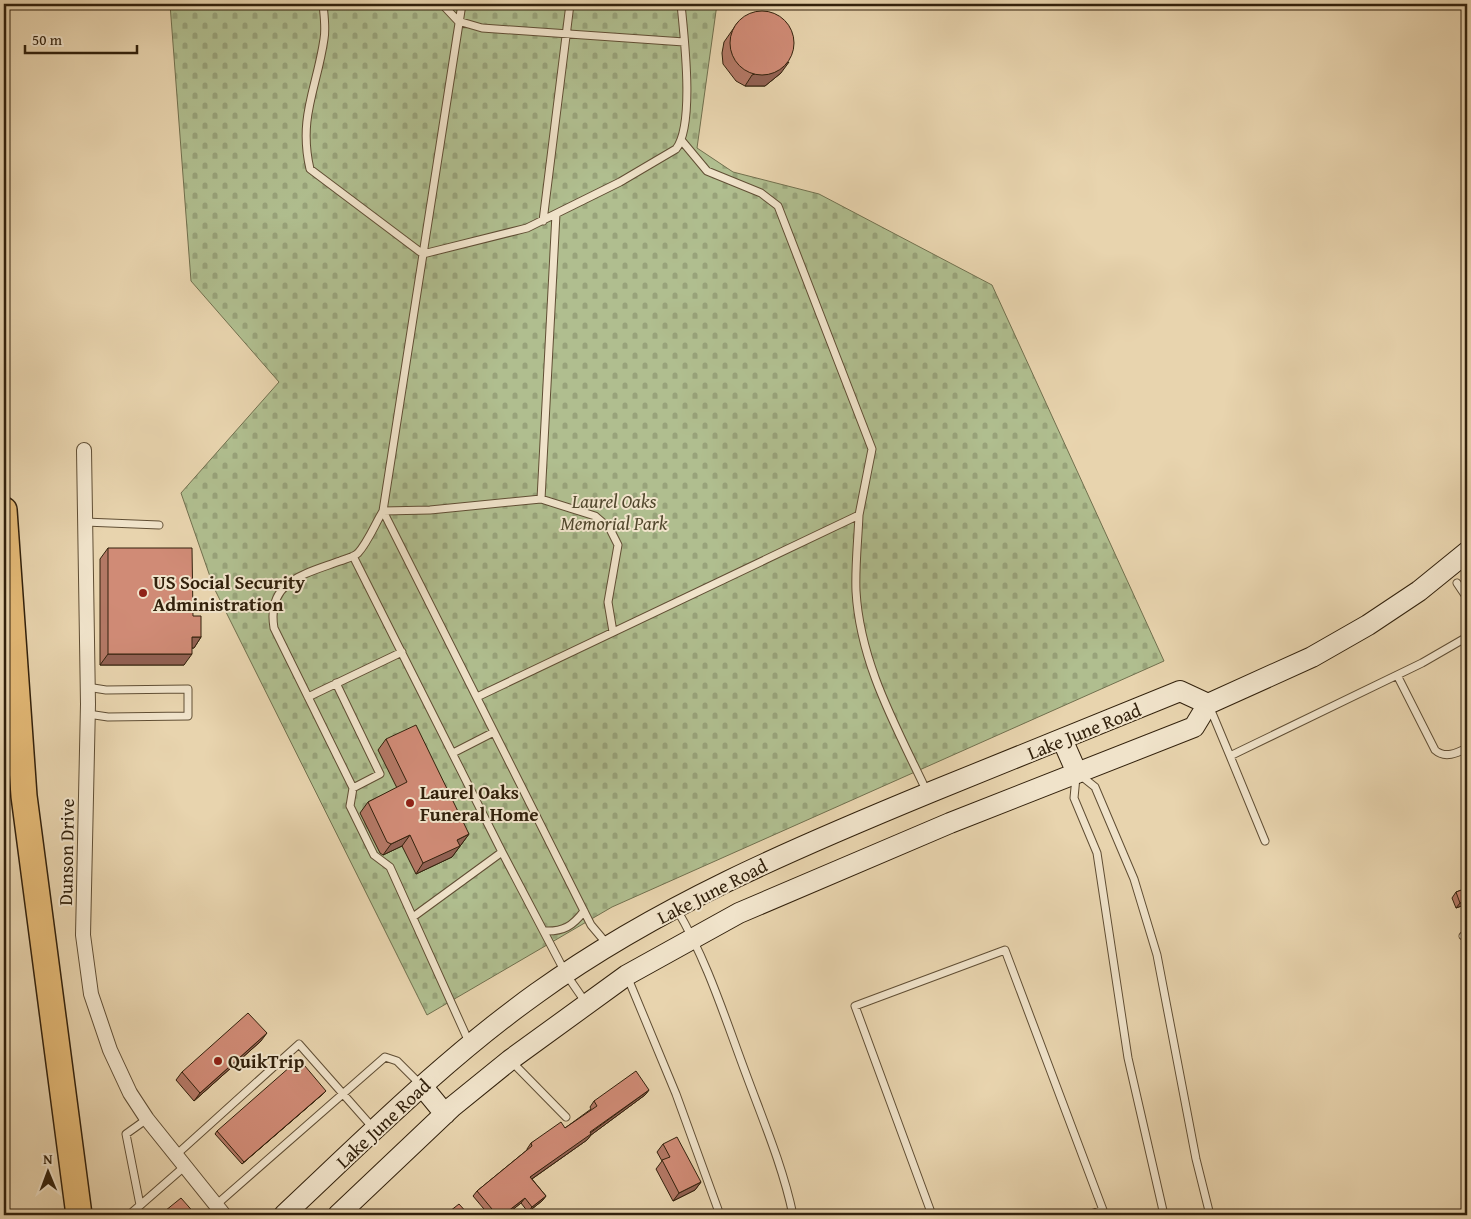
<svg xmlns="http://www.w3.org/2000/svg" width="1471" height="1219" viewBox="0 0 1471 1219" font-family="'Gentium Book Plus',serif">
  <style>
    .cemetery { fill: url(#cemetery-stones); stroke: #71704e }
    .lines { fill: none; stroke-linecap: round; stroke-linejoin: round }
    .service-casing { stroke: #604e34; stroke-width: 9 }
    .minor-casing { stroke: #604e34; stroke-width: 16 }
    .secondary-casing { stroke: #32210c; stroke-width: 22 }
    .motorway-casing { stroke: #32210c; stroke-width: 28 }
    .service { stroke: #f0e3ca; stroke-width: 7 }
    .minor { stroke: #f0e3ca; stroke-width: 14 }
    .secondary { stroke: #f0e3ca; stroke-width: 20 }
    .motorway { stroke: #e4ba77; stroke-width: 25 }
    .wall { fill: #b37865; stroke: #32210c }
    .shaded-wall { fill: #926153; stroke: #32210c }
    .building { fill: #d08b76; stroke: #32210c }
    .poi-dot { fill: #8f2418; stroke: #f0e3ca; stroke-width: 2 }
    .labels { text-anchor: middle; stroke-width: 4; stroke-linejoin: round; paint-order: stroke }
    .park-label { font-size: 19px; font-style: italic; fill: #52482d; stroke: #f0e3ca }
    .poi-label { font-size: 19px; font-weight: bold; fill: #32210c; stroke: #f0e3ca; text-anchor: start }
    .street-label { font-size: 19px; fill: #32210c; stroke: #f0e3ca }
  </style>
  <defs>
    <pattern id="cemetery-stones" width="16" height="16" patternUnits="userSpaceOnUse" patternTransform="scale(1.25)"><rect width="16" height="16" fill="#b0be8f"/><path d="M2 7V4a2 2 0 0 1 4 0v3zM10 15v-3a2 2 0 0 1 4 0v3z" fill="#98a37a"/></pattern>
  </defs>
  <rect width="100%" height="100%" fill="#e8d4ae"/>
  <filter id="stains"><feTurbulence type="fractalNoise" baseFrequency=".004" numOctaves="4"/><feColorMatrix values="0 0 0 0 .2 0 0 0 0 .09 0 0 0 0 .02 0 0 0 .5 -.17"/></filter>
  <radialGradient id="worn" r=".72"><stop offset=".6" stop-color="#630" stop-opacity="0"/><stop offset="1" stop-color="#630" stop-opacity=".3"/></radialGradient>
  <path class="cemetery" d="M170,4H717L697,148L733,172L819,194L992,285L1164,661L612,907L427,1015L214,588L181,493L279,382L191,281Z"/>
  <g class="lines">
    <defs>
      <path id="service" d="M323,4C324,15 326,28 324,39C317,88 298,117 310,169L423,254
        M442,4L458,21L482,28L684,42
        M462,4L383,511C375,524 368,542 358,553C354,557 345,559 340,561C305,574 266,581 274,628L353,788L350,806L374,855L390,867L469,1042
        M682,141L707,171L761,193L778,206L872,449L859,515
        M556,214L541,499L595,516L610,529L618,545L608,602L613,632
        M543,221L570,4
        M423,254L527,228L620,182L676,149C695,125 684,36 681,4
        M541,499L430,510L383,511L591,925L607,944
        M85,522L159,525
        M353,556L502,852L566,974L586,1003
        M1457,583L1467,598
        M1397,675L1435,750C1445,759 1457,753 1467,748
        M336,683L380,774L353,788
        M87,687L106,690L188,689V716L108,717L88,714
        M308,697L402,652
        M477,697L859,515C858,540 855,566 856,591C860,664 897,728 927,792
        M1210,708L1230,756
        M453,753L494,732
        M1080,775L1095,787L1134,879L1157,955L1196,1159L1210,1215
        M1076,777L1074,798L1097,853L1128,1058L1164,1215
        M1265,841L1230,756L1422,663L1467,637
        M676,908C707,960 725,1018 746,1074C763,1120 783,1167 793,1215
        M413,917L502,852
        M544,931C563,932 573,926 584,911
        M1463,936L1467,939
        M627,976L676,1094L720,1215
        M512,1062L566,1117
        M176,1155L299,1044L374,1129
        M140,1205L126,1134L147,1119
        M216,1205L385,1057L397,1061L421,1085
        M129,1215L184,1167
        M932,1215L855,1006L1005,950L1103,1210L1088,1215"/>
      <path id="minor" d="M84,450L88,704L83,935L91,994L110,1050L130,1093L147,1119L224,1215"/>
      <path id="secondary" d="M1062,739L1077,773
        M422,1086L445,1114
        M284,1215C366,1138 446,1058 537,993C658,906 795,848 931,792C1014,759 1097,725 1180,691L1208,704
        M338,1215L452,1107L510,1060L627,975L739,913L950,823L1194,727L1208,704L1312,657L1368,625L1419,591L1467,552"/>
      <path id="motorway" d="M4,510L24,796L79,1215"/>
    </defs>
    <use href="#service" class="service-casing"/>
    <use href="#minor" class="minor-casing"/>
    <use href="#secondary" class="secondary-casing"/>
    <use href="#motorway" class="motorway-casing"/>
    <use href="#service" class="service"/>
    <use href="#minor" class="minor"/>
    <use href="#secondary" class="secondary"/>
    <use href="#motorway" class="motorway"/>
  </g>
  <path class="wall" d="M738,22L781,73L765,86H745L736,81L723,64L722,53L724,42Z
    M108,548L193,616L201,637L194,648H192L184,665H100V559Z
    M386,739L469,834L452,857L416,874L402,846L383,855L380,853L360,813L368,802L397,788L378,750Z
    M1467,888V904L1456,908L1452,898L1456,892Z
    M261,1041L194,1101L176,1080L182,1072Z
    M649,1090L645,1095L591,1135L587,1140L532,1179L546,1196L542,1201L528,1212L521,1203L506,1215H489L473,1196L477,1191L527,1150V1149L531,1143L565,1128L591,1109L590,1107L594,1101Z
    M326,1091L324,1093L242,1164L215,1134L217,1131Z
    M663,1144L701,1182L695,1190L673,1201L656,1169L662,1161L657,1152Z"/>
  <path class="shaded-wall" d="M789,62L781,73L765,86H745L752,75Z
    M192,637H201L194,648H184Z
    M108,654H192L184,665H100Z
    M469,834L452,857L416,874L423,863L457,840Z
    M410,835L402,846L383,855L391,844Z
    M1467,900V904L1456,908L1460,903Z
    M267,1033L261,1041L194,1101L200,1093Z
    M649,1090L645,1095L591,1135L587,1140L526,1183L530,1177Z
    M326,1091L324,1093L242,1164L244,1162Z
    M701,1182L695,1190L673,1201L679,1193Z
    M546,1196L542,1201L528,1212L532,1207Z
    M525,1198L521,1203L506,1215H503Z"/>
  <path class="building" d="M730 43a32 32 0 1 1 64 0a32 32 0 1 1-64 0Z
    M108,548H192L193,616H201V637H192V654H108Z
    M416,725L469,834L457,840L460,846L423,863L410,835L391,844L387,842L368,802L407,782L386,739Z
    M1467,888V900L1460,903L1456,892Z
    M248,1013L267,1033L200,1093L182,1072Z
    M299,1059L326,1091L244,1162L217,1131Z
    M636,1071L649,1090L590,1132L591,1134L530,1177L546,1196L532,1207L525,1198L503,1215H497L477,1191L532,1146L531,1143L561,1122L565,1128L597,1106L594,1101Z
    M677,1137L701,1182L679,1193L662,1160L670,1157L663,1144Z
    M181,1198L196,1215H160Z
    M459,1204L469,1215H445Z"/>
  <g class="poi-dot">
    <circle cx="143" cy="593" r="5"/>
    <circle cx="410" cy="803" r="5"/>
    <circle cx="218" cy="1061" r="5"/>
  </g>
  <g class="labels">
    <g class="park-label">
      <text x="614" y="508">Laurel Oaks<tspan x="614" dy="22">Memorial Park</tspan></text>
    </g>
    <g class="poi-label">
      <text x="153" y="589">US Social Security<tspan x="153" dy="22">Administration</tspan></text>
      <text x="420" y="799">Laurel Oaks<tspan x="420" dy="22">Funeral Home</tspan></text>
      <text x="228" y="1068">QuikTrip</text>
    </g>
    <g class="street-label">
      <text transform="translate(1084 731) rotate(-22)" y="7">Lake June Road</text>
      <text transform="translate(66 852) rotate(-89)" y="7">Dunson Drive</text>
      <text transform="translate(712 891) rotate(-27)" y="7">Lake June Road</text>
      <text transform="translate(383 1123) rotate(-43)" y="7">Lake June Road</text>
    </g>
  </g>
  <rect width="1471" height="1219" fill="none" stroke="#e8d4ae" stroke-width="20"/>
  <rect x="5" y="5" width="1461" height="1209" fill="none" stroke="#32210c" stroke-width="2.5"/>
  <rect x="10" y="10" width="1451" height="1199" fill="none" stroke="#32210c"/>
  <g transform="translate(48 1172) rotate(359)" stroke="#f0e3ca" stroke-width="4" paint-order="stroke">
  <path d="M0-4L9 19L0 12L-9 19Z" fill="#32210c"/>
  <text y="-8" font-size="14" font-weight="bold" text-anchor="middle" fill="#32210c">N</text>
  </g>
  <path d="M25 45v8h112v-8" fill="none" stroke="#32210c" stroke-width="2.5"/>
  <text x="32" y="45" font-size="15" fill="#32210c" stroke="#f0e3ca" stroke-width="4" paint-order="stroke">50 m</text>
  <rect width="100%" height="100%" filter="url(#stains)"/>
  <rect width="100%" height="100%" fill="url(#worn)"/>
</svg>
